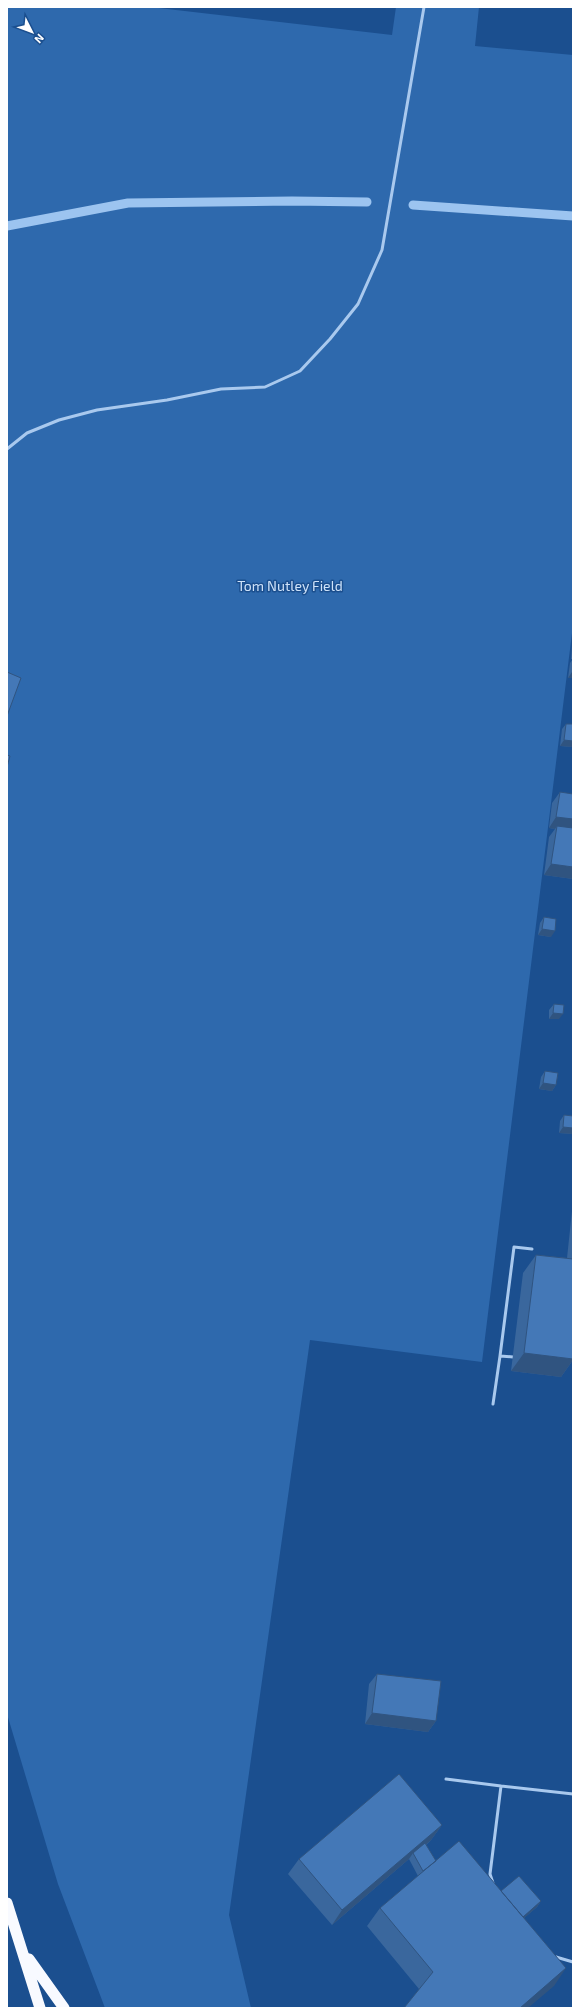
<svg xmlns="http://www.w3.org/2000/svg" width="580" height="2015" viewBox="0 0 580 2015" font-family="'Exo 2',sans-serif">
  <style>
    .green { fill: #2e69ad }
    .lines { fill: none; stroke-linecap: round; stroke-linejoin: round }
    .stream { stroke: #9cc4f0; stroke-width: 9 }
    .service { stroke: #a9c9ee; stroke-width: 3 }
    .trunk { stroke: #f8faff; stroke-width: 11 }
    .wall { fill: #3a679d }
    .shaded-wall { fill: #305480 }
    .building { fill: #4478b7; stroke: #305480 }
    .labels { text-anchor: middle; stroke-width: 3; stroke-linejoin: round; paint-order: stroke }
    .park-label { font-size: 14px; fill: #cfe3fa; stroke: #1b4f8f }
  </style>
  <rect width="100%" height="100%" fill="#1b4f8f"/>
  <path class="green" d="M7,7H150L392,35L396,7H479L475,46L573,55V625L482,1362L310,1340L229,1915L251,2008H105L58,1884L7,1714Z"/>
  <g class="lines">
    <path class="stream" d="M413,205L573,216
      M7,226L128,203L292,201L367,202"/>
    <path class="service" d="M7,449L27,433L59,420L97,410L167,400L221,389L265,387L300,371L330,339L358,304L382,250L424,7
      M513,1357L500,1356L514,1247L532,1249
      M493,1404L500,1356
      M446,1779L501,1786
      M493,1883L490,1874L501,1786L573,1794
      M556,1957L573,1962"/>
    <path class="trunk" d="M7,1903L40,2008
      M29,1959L64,2008"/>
  </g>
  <path class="wall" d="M573,645V659H571L572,646Z
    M573,659V678H568L570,663Z
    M566,724L573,747L560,746L562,729Z
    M560,792L573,879L544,875L549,837L555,829L549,828L552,803Z
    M544,917L551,937L538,935L540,923Z
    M554,1004L559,1019H549V1010Z
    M545,1071L556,1085L552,1091L539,1089L541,1077Z
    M564,1115L573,1116V1134L559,1133L560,1121Z
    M573,1210V1360L561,1377L511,1371L523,1273L536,1255L567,1258L572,1211Z
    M377,1674L436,1721L428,1732L365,1724L369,1684Z
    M442,1825L431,1840L426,1845L436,1861L501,1891L541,1901L537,1907L524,1918L554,1986L419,1989L367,1926L380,1908L418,1876L409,1859L332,1925L288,1874L299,1859Z"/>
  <path class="shaded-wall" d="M572,672H573V678H568Z
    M564,740L573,741V747L560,746Z
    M556,817L573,819V831L557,826L555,829L549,828Z
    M551,864L573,867V879L544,875Z
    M542,929L555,931L551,937L538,935Z
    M553,1013L563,1014L559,1019H549Z
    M543,1083L556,1085L552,1091L539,1089Z
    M563,1127L573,1128V1134L559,1133Z
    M524,1353L573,1359V1360L561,1377L511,1371Z
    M372,1713L436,1721L428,1732L365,1724Z
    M442,1825L431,1840L414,1855L413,1853L409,1859L332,1925L342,1910Z
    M541,1901L537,1907L508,1932L512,1926Z
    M566,1968L554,1986L528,2008H520Z"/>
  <path class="building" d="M7,672L21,678L7,716Z
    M566,724H573V741L564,740Z
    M7,755L10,756L7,767Z
    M560,792L573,794V819L556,817Z
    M557,826L573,828V867L551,864Z
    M544,917L556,919L555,931L542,929Z
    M554,1004L564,1005L563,1014L553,1013Z
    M545,1071L558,1073L556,1085L543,1083Z
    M564,1115L573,1116V1128L563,1127Z
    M536,1255L573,1259V1359L524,1353Z
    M377,1674L441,1681L436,1721L372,1713Z
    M399,1774L442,1825L342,1910L299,1859Z
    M459,1841L566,1968L520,2008H404L433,1972L380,1908Z
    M425,1843L436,1861L423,1871L413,1853Z
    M519,1876L541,1901L523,1917L501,1891Z"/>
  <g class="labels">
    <g class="park-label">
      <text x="290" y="591">Tom Nutley Field</text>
    </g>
  </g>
  <rect width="580" height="2015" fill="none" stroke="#ffffff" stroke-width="16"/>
  <g transform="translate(32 32) rotate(132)" stroke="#1b4f8f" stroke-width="3" paint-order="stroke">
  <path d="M0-3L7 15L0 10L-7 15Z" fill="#ffffff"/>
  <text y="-6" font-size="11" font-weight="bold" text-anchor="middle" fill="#ffffff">N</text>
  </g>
</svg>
